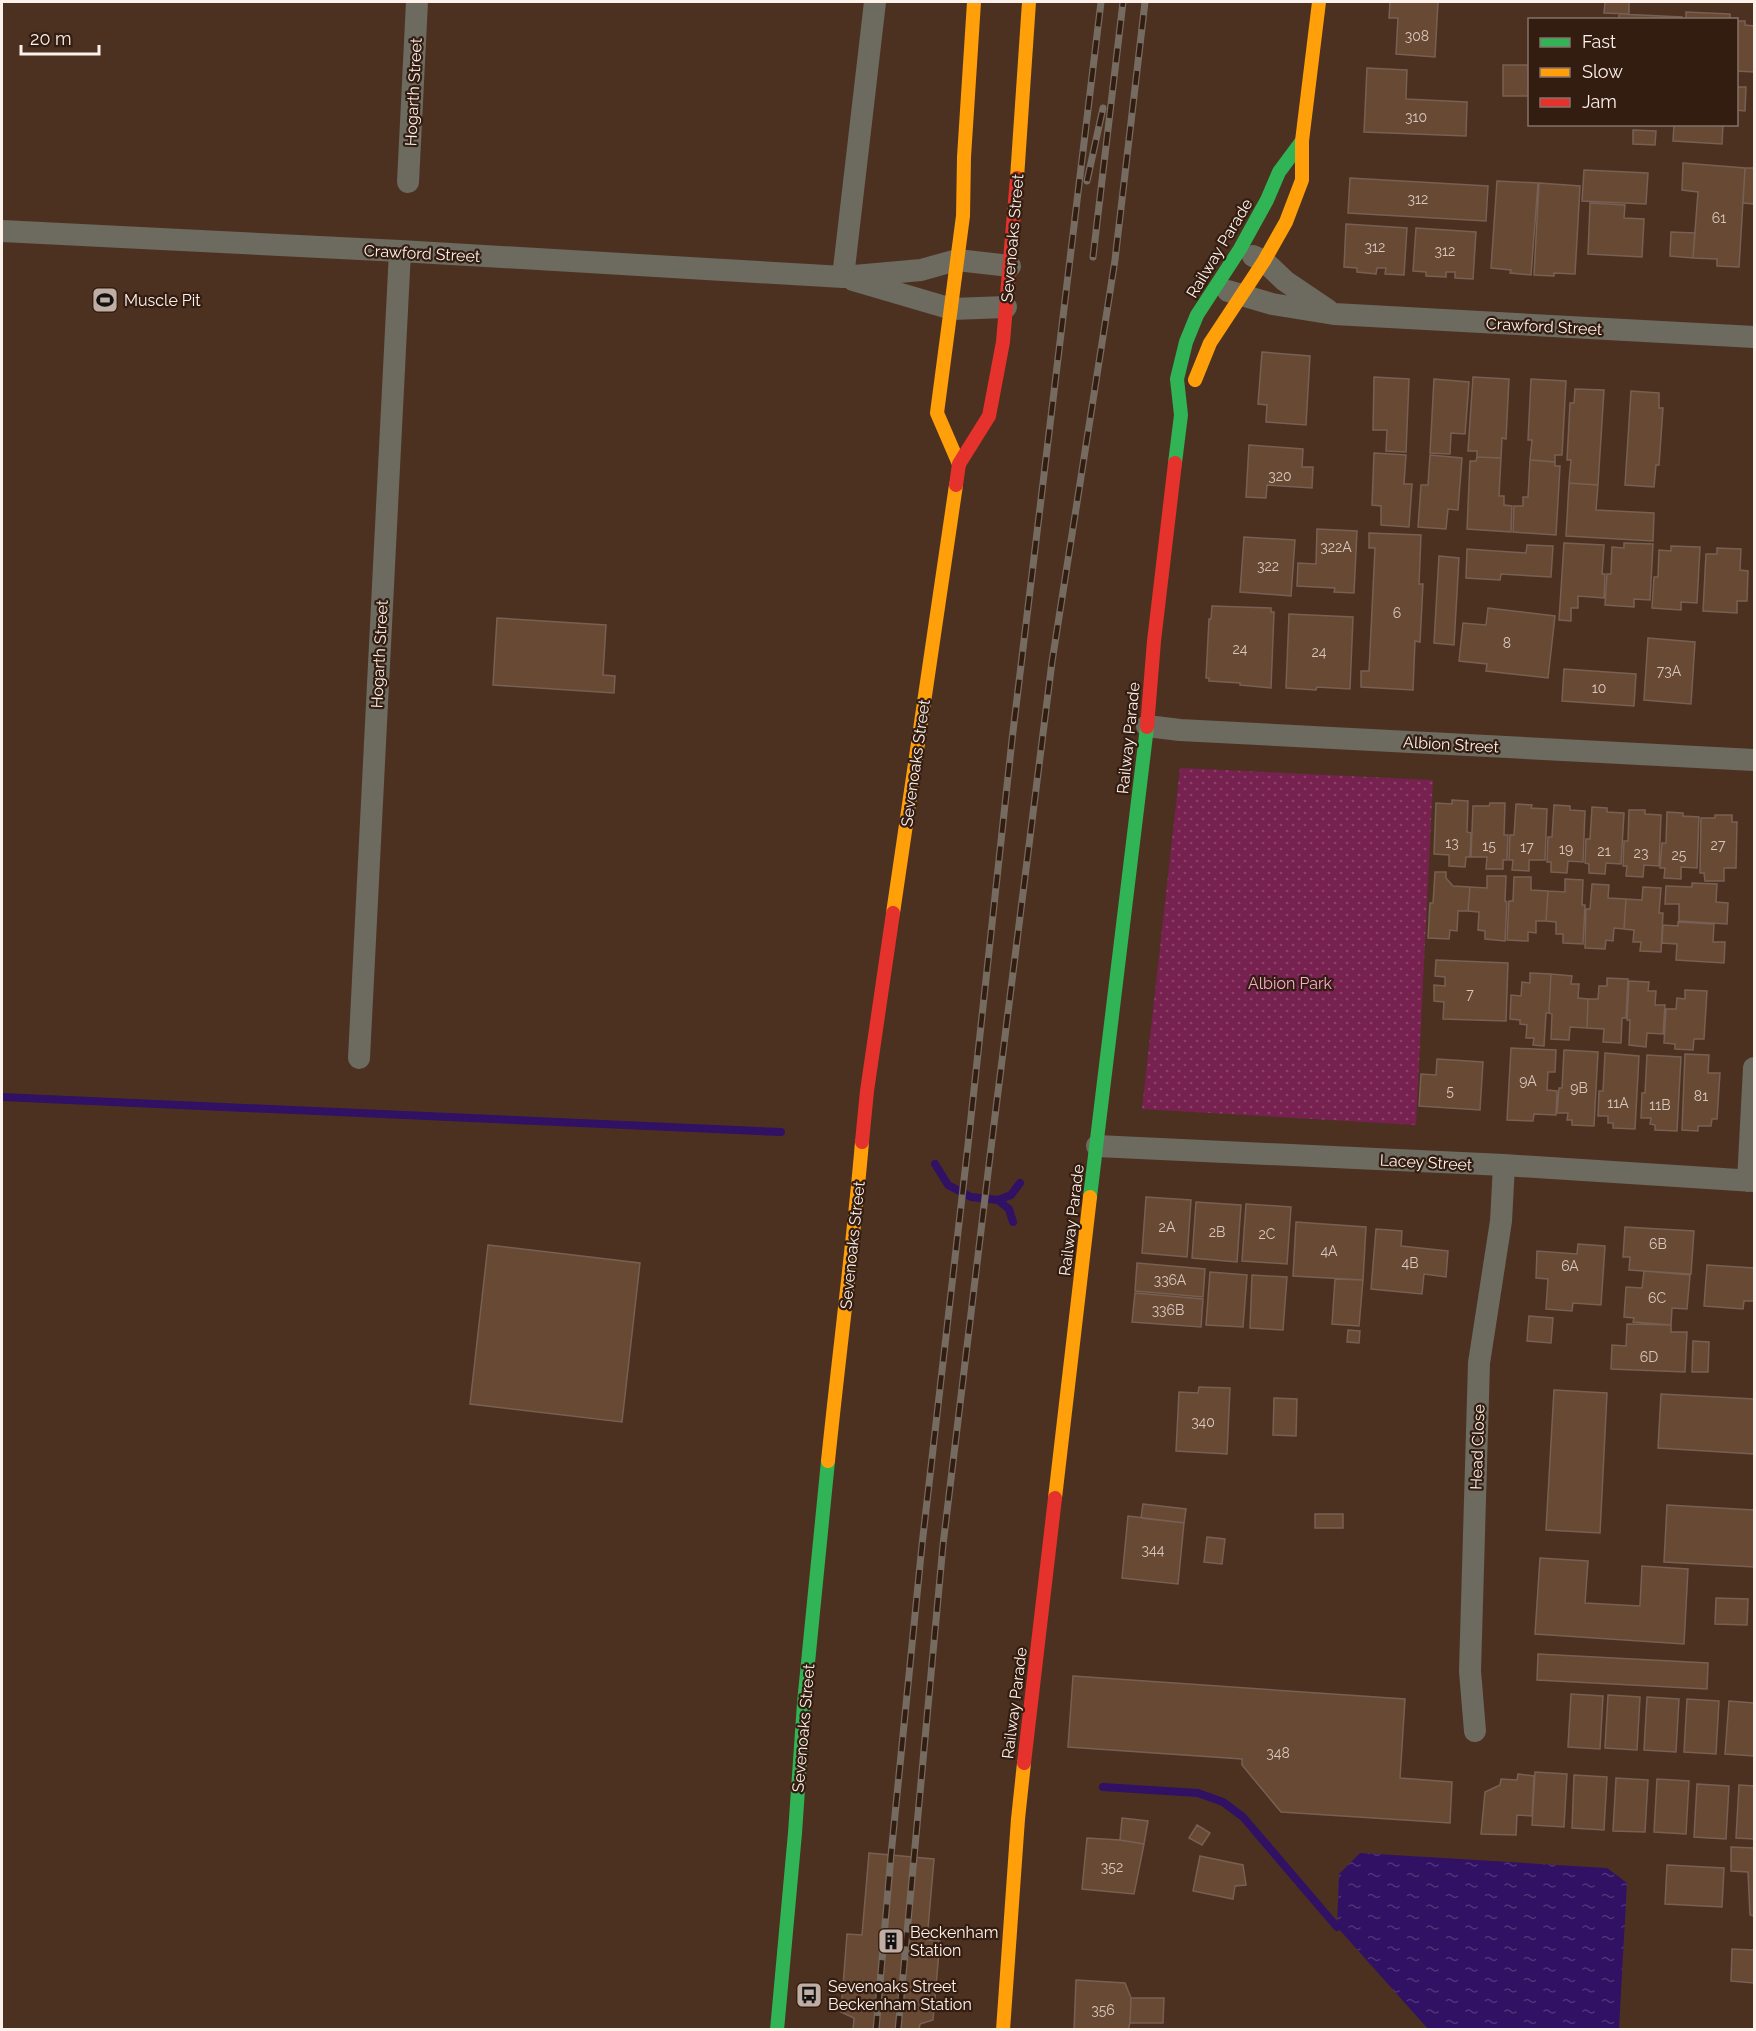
<svg xmlns="http://www.w3.org/2000/svg" width="1756" height="2031" viewBox="0 0 1756 2031" font-family="Raleway,sans-serif">
  <style>
    .grass { fill: url(#grass-dots) }
    .water { fill: url(#water-ripples) }
    .lines { fill: none; stroke-linecap: round; stroke-linejoin: round }
    .stream { stroke: #301164; stroke-width: 8 }
    .building { fill: #684934; stroke: #776053; stroke-width: 1.5 }
    .street { stroke: #6d6a5f; stroke-width: 22 }
    .fast { stroke: #30b455; stroke-width: 14 }
    .slow { stroke: #ff9f0a; stroke-width: 14 }
    .jam { stroke: #e5322d; stroke-width: 14 }
    .rail-casing { stroke: #766b61; stroke-width: 7 }
    .rail { stroke: #331d11; stroke-width: 4.5; stroke-dasharray: 14; stroke-linecap: butt }
    .labels { text-anchor: middle; stroke-width: 4.5; stroke-linejoin: round; paint-order: stroke }
    .number-label { font-size: 14px; fill: #d8c7bd }
    .street-label { font-size: 16px; fill: #fef1eb; stroke: #331d11 }
    .poi-label { font-size: 16px; fill: #fef1eb; stroke: #331d11; text-anchor: start }
    .park-label { font-size: 16px; fill: #f9aad1; stroke: #331d11 }
  </style>
  <defs>
    <pattern id="grass-dots" width="8" height="8" patternUnits="userSpaceOnUse" patternTransform="scale(1.5)"><rect width="8" height="8" fill="#762150"/><path d="M2 2h.1M6 6h.1" fill="none" stroke="#8b4269" stroke-width="1.8" stroke-linecap="round"/></pattern>
    <pattern id="water-ripples" width="26" height="14" patternUnits="userSpaceOnUse" patternTransform="scale(1.5)"><rect width="26" height="14" fill="#301164"/><path d="M2 4q2-2 4 0t4 0M15 11q2-2 4 0t4 0" fill="none" stroke="#4f347a"/></pattern>
  </defs>
  <rect width="100%" height="100%" fill="#4c3121"/>
  <path class="grass" d="M1180,768L1433,780L1416,1125L1142,1109Z"/>
  <path class="water" d="M1360,1853L1607,1868L1627,1883L1619,2029H1428L1337,1927L1339,1874Z"/>
  <g class="lines">
    <path class="stream" d="M2,1097L781,1132
      M935,1164L948,1185L971,1197L998,1200L1009,1209L1013,1222
      M998,1200L1011,1195L1020,1183
      M1103,1787L1198,1793L1223,1802L1243,1817L1337,1927"/>
  </g>
  <path class="building" d="M1390,2H1438L1435,57L1396,54L1398,18H1389Z
    M1605,2H1629V14L1604,13Z
    M1686,12L1730,14V20H1686Z
    M1619,14L1682,17V20H1610L1619,19Z
    M1736,21H1745V25L1754,26V72L1736,71Z
    M1503,65H1530V96H1503Z
    M1367,68L1407,70L1406,99L1467,102L1466,136L1364,132Z
    M1736,87H1746L1745,111L1736,110Z
    M1674,124H1723L1722,144L1673,141Z
    M1633,130L1656,131L1655,145L1633,144Z
    M1683,163L1745,168L1739,267L1717,266V259L1693,258L1698,192L1682,190Z
    M1745,168H1754V204L1743,203Z
    M1584,170L1648,173L1646,204L1582,201Z
    M1350,178L1488,186L1486,221L1348,213Z
    M1497,181L1538,183L1531,275L1510,273L1511,270L1491,268Z
    M1539,183L1580,186L1575,274L1554,273V276L1534,275Z
    M1590,203L1625,205L1624,218L1644,219L1642,257L1588,254Z
    M1346,224L1407,228L1404,275L1385,274L1386,268H1377L1376,274L1357,272V268L1344,267Z
    M1416,228L1476,232L1473,279L1455,278V272H1446V277L1426,276V272L1413,271Z
    M1671,232L1695,233L1693,258L1670,256Z
    M1262,352L1310,356L1306,425L1266,422L1267,405L1258,404Z
    M1374,377L1409,379L1406,452L1386,451L1387,430H1373Z
    M1473,377L1509,379L1506,439L1502,438L1501,458L1477,457V451H1468Z
    M1434,379L1469,382L1465,434L1451,433L1450,454L1430,453Z
    M1531,379L1566,381L1562,455H1555V462L1530,460L1532,440H1528Z
    M1575,389L1604,390L1598,485L1569,483L1571,460H1567L1570,403H1574Z
    M1631,391L1659,393V408H1663L1659,465H1656L1654,487L1625,485Z
    M1249,445L1303,449L1302,467H1313L1312,488L1267,485L1266,498L1246,497Z
    M1374,453L1406,455L1404,484H1412L1409,527L1381,525V506L1372,505Z
    M1430,455L1462,458L1458,510L1448,509L1446,529L1418,527L1421,485H1428Z
    M1477,457L1501,458L1499,496H1504V505L1512,506L1511,532L1467,529L1470,461H1476Z
    M1530,460L1555,462V466H1560L1556,535L1513,532L1514,506H1523V497H1528Z
    M1569,483L1598,485L1596,510L1654,513L1653,541L1566,536Z
    M1317,529L1357,531L1354,593L1334,592L1335,588L1297,586L1298,563L1316,564Z
    M1369,533L1421,535L1419,584H1423L1420,642L1415,641L1413,690L1361,687V671H1369L1375,548H1369Z
    M1244,537L1295,540L1291,596L1240,592Z
    M1564,543L1604,545L1602,574H1605L1604,598L1578,596V608H1571V621L1559,620Z
    M1624,543L1653,544L1650,600L1634,599V607L1605,605L1607,574H1611L1612,547L1624,548Z
    M1527,545L1553,546L1551,577L1501,574L1500,580L1466,578L1467,549L1526,553Z
    M1671,546L1700,547L1697,603L1681,602V610L1652,608L1654,577H1658L1659,550L1671,551Z
    M1717,548L1741,549L1740,570L1748,571L1747,601H1737V613L1703,611L1706,554H1717Z
    M1439,556L1459,558L1454,645L1434,643Z
    M1212,606L1271,608V612H1274L1271,688L1240,685V683L1209,681V678H1206L1209,619H1211Z
    M1488,608L1555,616L1548,678L1486,671L1487,664L1459,661L1463,623L1486,625Z
    M1289,614L1353,617L1350,689L1317,687L1316,690L1286,688Z
    M497,618L606,625L603,675L615,676L614,693L493,685Z
    M1648,638L1695,642L1691,704L1644,700Z
    M1564,669L1636,674L1634,706L1562,701Z
    M1452,800L1468,801L1467,832L1471,833L1470,857H1466L1465,867L1449,866V855L1434,854L1436,803L1452,804Z
    M1490,803H1505L1504,835H1508L1507,860H1503V869H1486L1487,857H1471L1473,806H1489Z
    M1516,804L1532,805L1531,808L1547,809L1545,860H1529V871L1512,870L1513,860H1509L1510,835H1514Z
    M1554,805L1570,806V810L1585,811L1583,862L1568,861L1567,873L1551,872V862H1547L1548,837H1552Z
    M1592,807L1607,808V812L1624,813L1621,864L1606,863L1605,874L1589,873V864L1585,863L1586,839H1590Z
    M1629,810H1645V814L1661,815L1659,866L1644,865L1643,877L1626,876L1627,866H1623L1624,841H1628Z
    M1667,812L1683,813V816L1699,817L1697,868L1681,867V879L1664,878L1665,868H1660L1662,843H1666Z
    M1715,815H1732V822H1737L1736,868H1724V881H1705L1704,873H1700L1701,818H1715Z
    M1435,872H1446V878L1453,886L1470,887L1468,911H1458L1457,931L1450,930L1449,939L1428,938L1430,903H1433Z
    M1487,876H1506L1505,901L1507,902L1505,941L1485,939V931L1478,930L1479,912L1468,911L1470,887L1487,888Z
    M1514,877H1531V890L1548,891L1546,921H1536V933L1528,932V941L1507,940L1509,901H1513Z
    M1565,879L1583,880L1582,905H1585L1583,944L1563,943V934H1556V922L1546,921L1548,891L1565,892Z
    M1692,883L1717,884L1716,902L1728,903L1727,924L1679,921V904H1665L1666,886L1692,887Z
    M1592,884L1609,885L1608,898L1626,899L1624,929L1614,928L1613,941L1606,940L1605,949L1585,948L1586,909H1590Z
    M1643,887L1661,888L1659,913H1663L1661,952L1640,951L1641,942H1633L1634,930L1624,929L1626,899L1642,900Z
    M1678,922L1714,924L1713,942H1725L1724,963L1676,960L1677,944L1662,943L1663,925L1678,926Z
    M1436,960L1508,963L1506,1021L1443,1019L1444,1002L1434,1001V985L1445,986V977L1435,976Z
    M1530,973L1551,974L1549,1013H1546L1544,1046L1533,1045L1534,1038H1526L1527,1025L1520,1024V1020L1510,1019L1511,995L1521,996L1522,982L1530,983Z
    M1551,974L1572,976L1571,984H1579L1578,998L1588,999L1587,1028L1570,1027L1569,1040L1551,1039L1552,1014L1549,1013Z
    M1607,978L1628,979L1626,1018H1622L1621,1043L1603,1042L1604,1029L1587,1028L1588,999H1598L1599,986H1607Z
    M1629,981L1649,982L1648,991H1656L1655,1005H1665L1663,1034L1647,1033L1646,1047L1629,1045L1630,1020H1627Z
    M1685,990L1707,991L1704,1039H1694L1693,1050L1675,1049V1044L1664,1043L1666,1009H1676L1677,998L1685,999Z
    M1511,1048L1556,1050L1555,1072H1548L1547,1090L1557,1091L1556,1115L1534,1114L1533,1121L1507,1120Z
    M1564,1050L1598,1052L1594,1126L1572,1125V1120H1567L1568,1113H1557L1559,1088H1562Z
    M1605,1053L1639,1056L1635,1129L1613,1128V1123H1608V1116H1598L1599,1091H1603Z
    M1685,1054L1709,1055L1708,1073H1720L1717,1119H1712L1711,1126H1698V1131L1682,1130Z
    M1647,1055L1681,1057L1677,1131L1655,1130V1125L1650,1124L1651,1118H1641L1642,1093H1645Z
    M1437,1059L1483,1062L1480,1110L1419,1106L1421,1074L1436,1075Z
    M1146,1197L1191,1200L1187,1257L1142,1253Z
    M1196,1202L1241,1205L1237,1262L1192,1258Z
    M1246,1204L1291,1207L1287,1264L1242,1261Z
    M1296,1222L1366,1227L1363,1280L1293,1276Z
    M1625,1227L1694,1231L1691,1274L1629,1270L1630,1257H1623Z
    M1376,1229L1402,1231L1401,1246L1448,1251L1446,1277L1424,1274L1422,1294L1371,1289Z
    M1578,1244L1605,1246L1601,1305L1573,1303L1572,1311L1546,1309L1548,1279L1536,1278L1537,1251L1577,1254Z
    M488,1245L640,1263L622,1422L470,1404Z
    M1137,1263L1205,1269L1203,1297L1135,1291Z
    M1707,1265L1754,1268V1301H1744L1743,1309L1704,1306Z
    M1644,1271L1690,1275L1687,1309L1672,1308L1671,1325L1633,1322L1634,1318L1624,1317L1626,1287L1642,1288Z
    M1210,1272L1247,1275L1243,1327L1206,1325Z
    M1252,1275L1287,1277L1283,1330L1250,1328Z
    M1335,1279L1363,1280L1359,1326L1332,1324Z
    M1135,1293L1203,1299L1201,1327L1132,1322Z
    M1529,1316L1553,1318L1551,1343L1527,1341Z
    M1627,1324L1671,1325V1332H1687L1685,1372L1611,1369L1612,1345L1626,1346Z
    M1348,1330L1360,1331L1359,1343L1347,1342Z
    M1693,1341L1709,1342L1708,1372H1692Z
    M1199,1387L1230,1388L1227,1454L1176,1451L1179,1392L1198,1393Z
    M1554,1390L1607,1393L1600,1533L1546,1530Z
    M1661,1394L1754,1399V1454L1658,1448Z
    M1274,1398L1297,1399L1296,1436L1273,1435Z
    M1143,1504L1186,1509L1184,1523L1141,1518Z
    M1667,1505L1754,1510V1567L1664,1562Z
    M1315,1514H1343V1528H1315Z
    M1128,1516L1184,1523L1178,1584L1122,1578Z
    M1207,1537L1225,1539L1222,1564L1204,1562Z
    M1540,1558L1588,1561L1585,1603L1640,1606L1642,1566L1688,1569L1684,1644L1535,1634Z
    M1716,1598L1748,1599L1747,1625L1715,1624Z
    M1538,1654L1708,1663L1707,1689L1537,1680Z
    M1073,1676L1405,1699L1400,1778L1452,1782L1450,1823L1281,1812L1242,1765V1759L1068,1747Z
    M1571,1694L1603,1696L1600,1749L1568,1747Z
    M1608,1695L1640,1697L1637,1750L1605,1748Z
    M1647,1697L1679,1699L1676,1752L1644,1750Z
    M1687,1699L1719,1701L1716,1754L1684,1752Z
    M1729,1701L1754,1703V1756L1725,1754Z
    M1535,1772L1567,1774L1564,1827L1532,1825Z
    M1518,1774L1534,1776L1532,1816L1517,1815L1516,1835L1481,1834L1485,1792L1500,1785L1501,1779L1517,1780Z
    M1574,1775L1607,1777L1604,1830L1572,1828Z
    M1616,1778L1648,1780L1645,1832L1613,1831Z
    M1657,1779L1689,1781L1686,1834L1654,1832Z
    M1697,1784L1729,1786L1726,1839L1694,1837Z
    M1739,1785L1754,1786V1839L1736,1838Z
    M1122,1818L1148,1821L1144,1844L1120,1840Z
    M1197,1825L1210,1833L1202,1845L1189,1838Z
    M1087,1838L1120,1840L1144,1844L1134,1894L1082,1889Z
    M1731,1847L1754,1848V1916L1750,1915L1748,1872L1731,1871Z
    M869,1853L934,1859L927,1940L940,1941L933,2020L920,2024L919,2030H853L854,2018L841,2012L847,1934L862,1935Z
    M1200,1856L1243,1865L1246,1885L1235,1886L1233,1899L1193,1891Z
    M1667,1865L1724,1868L1722,1907L1665,1904Z
    M1732,1949L1754,1950V1983L1731,1981Z
    M1076,1980L1125,1983L1131,1998L1130,2023L1128,2030H1074Z
    M1131,1998H1164L1163,2023H1130Z"/>
  <g class="lines">
    <path class="street" d="M408,182L417,2
      M2,231L400,251L843,277L921,270L957,260L1010,266
      M1253,256L1264,261L1285,281L1328,310
      M843,277L875,2
      M853,280L952,309L1006,307
      M1228,291L1272,304L1334,314L1754,337
      M1147,726L1180,730L1754,760
      M359,1058L400,251
      M1097,1146L1504,1165L1754,1181
      M1748,1181L1754,1068
      M1475,1731L1470,1671L1479,1363L1501,1221L1504,1165"/>
    <path class="fast" d="M1175,463L1181,415L1177,379L1186,342L1197,315L1240,249L1267,200L1279,172L1302,141
      M1090,1197L1147,727
      M777,2030L795,1833L804,1703L828,1461"/>
    <path class="slow" d="M1017,178L1029,2
      M1195,380L1210,343L1264,261L1286,222L1302,180V141L1319,2
      M959,464L937,413L963,216L964,157L974,2
      M893,913L956,485
      M828,1461C839,1354 853,1248 862,1142
      M1055,1498L1090,1197
      M1003,2030L1018,1819L1024,1763"/>
    <path class="jam" d="M956,485L959,464L989,416L1003,342L1017,178
      M1147,727L1154,641L1175,463
      M862,1142L867,1091L893,913
      M1024,1763L1055,1498"/>
    <defs>
      <path id="rail" d="M1087,181L1103,108
        M1093,257L1123,2
        M876,2030L891,1855L922,1545L968,1145L1012,740L1101,2
        M898,2030L943,1545L991,1148L1052,662L1115,260L1145,2"/>
    </defs>
    <use href="#rail" class="rail-casing"/>
    <use href="#rail" class="rail"/>
  </g>
  <defs>
    <symbol id="stadium-square" viewBox="-11 -11 22 22"><rect x="-9" y="-9" width="18" height="18" rx="4" fill="#c0aea4" stroke="#331d11"/><path d="M0-5a6.5 5 0 1 0 0 10a6.5 5 0 1 0 0-10ZM-3.5-1.8h7v3.6h-7Z" fill="#111"/></symbol>
    <symbol id="building-square" viewBox="-11 -11 22 22"><rect x="-9" y="-9" width="18" height="18" rx="4" fill="#c0aea4" stroke="#331d11"/><path d="M-4-6H4V6H1V3H-1V6H-4ZM-2.5-4.3h1.7v1.8h-1.7ZM.8-4.3h1.7v1.8H.8ZM-2.5-1h1.7V.8h-1.7ZM.8-1h1.7V.8H.8Z" fill="#111"/></symbol>
    <symbol id="bus-square" viewBox="-11 -11 22 22"><rect x="-9" y="-9" width="18" height="18" rx="4" fill="#c0aea4" stroke="#331d11"/><path d="M-5-6H5V4H4V6H2V4H-2V6H-4V4H-5ZM-3.5-4V0h7V-4ZM-3.5 1.2v1.5H-2V1.2ZM2 1.2v1.5H3.5V1.2Z" fill="#111"/></symbol>
  </defs>
  <g fill-rule="evenodd">
    <use href="#stadium-square" x="90" y="285" width="30" height="30"/>
    <use href="#building-square" x="876" y="1926" width="30" height="30"/>
    <use href="#bus-square" x="794" y="1980" width="30" height="30"/>
  </g>
  <g class="labels">
    <g class="number-label">
      <text x="1417" y="41">308</text>
      <text x="1416" y="122">310</text>
      <text x="1418" y="204">312</text>
      <text x="1719" y="223">61</text>
      <text x="1375" y="252">312</text>
      <text x="1445" y="256">312</text>
      <text x="1280" y="481">320</text>
      <text x="1336" y="552">322A</text>
      <text x="1268" y="571">322</text>
      <text x="1397" y="618">6</text>
      <text x="1507" y="648">8</text>
      <text x="1240" y="654">24</text>
      <text x="1319" y="657">24</text>
      <text x="1669" y="676">73A</text>
      <text x="1599" y="693">10</text>
      <text x="1452" y="848">13</text>
      <text x="1718" y="850">27</text>
      <text x="1489" y="851">15</text>
      <text x="1527" y="852">17</text>
      <text x="1566" y="854">19</text>
      <text x="1604" y="856">21</text>
      <text x="1641" y="858">23</text>
      <text x="1679" y="860">25</text>
      <text x="1470" y="999">7</text>
      <text x="1528" y="1086">9A</text>
      <text x="1579" y="1093">9B</text>
      <text x="1450" y="1096">5</text>
      <text x="1701" y="1101">81</text>
      <text x="1618" y="1108">11A</text>
      <text x="1660" y="1110">11B</text>
      <text x="1167" y="1232">2A</text>
      <text x="1217" y="1237">2B</text>
      <text x="1267" y="1239">2C</text>
      <text x="1658" y="1249">6B</text>
      <text x="1329" y="1256">4A</text>
      <text x="1410" y="1268">4B</text>
      <text x="1570" y="1271">6A</text>
      <text x="1170" y="1285">336A</text>
      <text x="1657" y="1303">6C</text>
      <text x="1168" y="1315">336B</text>
      <text x="1649" y="1362">6D</text>
      <text x="1203" y="1427">340</text>
      <text x="1153" y="1555">344</text>
      <text x="1278" y="1758">348</text>
      <text x="1112" y="1872">352</text>
      <text x="1103" y="2015">356</text>
    </g>
    <g class="street-label">
      <text transform="translate(413 92) rotate(-87)" y="6">Hogarth Street</text>
      <text transform="translate(1012 238) rotate(-85)" y="6">Sevenoaks Street</text>
      <text transform="translate(1219 248) rotate(-59)" y="6">Railway Parade</text>
      <text transform="translate(422 253) rotate(3)" y="6">Crawford Street</text>
      <text transform="translate(1544 326) rotate(3)" y="6">Crawford Street</text>
      <text transform="translate(379 654) rotate(-87)" y="6">Hogarth Street</text>
      <text transform="translate(1128 738) rotate(-84)" y="6">Railway Parade</text>
      <text transform="translate(1451 744) rotate(3)" y="6">Albion Street</text>
      <text transform="translate(915 763) rotate(-82)" y="6">Sevenoaks Street</text>
      <text transform="translate(1426 1162) rotate(3)" y="6">Lacey Street</text>
      <text transform="translate(1071 1220) rotate(-83)" y="6">Railway Parade</text>
      <text transform="translate(852 1245) rotate(-84)" y="6">Sevenoaks Street</text>
      <text transform="translate(1477 1447) rotate(-88)" y="6">Head Close</text>
      <text transform="translate(1014 1703) rotate(-83)" y="6">Railway Parade</text>
      <text transform="translate(803 1728) rotate(-85)" y="6">Sevenoaks Street</text>
    </g>
    <g class="poi-label">
      <text x="124" y="306">Muscle Pit</text>
      <text x="910" y="1938">Beckenham<tspan x="910" dy="18">Station</tspan></text>
      <text x="828" y="1992">Sevenoaks Street<tspan x="828" dy="18">Beckenham Station</tspan></text>
    </g>
    <g class="park-label">
      <text x="1290" y="989">Albion Park</text>
    </g>
  </g>
  <rect width="1756" height="2031" fill="none" stroke="#fef1eb" stroke-width="6"/>
  <rect x="1528" y="18" width="210" height="108" fill="#331d11" stroke="#847268" stroke-width="1.5"/>
  <rect x="1540" y="38" width="30" height="9" fill="#30b455" stroke="#847268" stroke-width="1.5"/>
  <text x="1582" y="48" font-size="18" fill="#fef1eb">Fast</text>
  <rect x="1540" y="68" width="30" height="9" fill="#ff9f0a" stroke="#847268" stroke-width="1.5"/>
  <text x="1582" y="78" font-size="18" fill="#fef1eb">Slow</text>
  <rect x="1540" y="98" width="30" height="9" fill="#e5322d" stroke="#847268" stroke-width="1.5"/>
  <text x="1582" y="108" font-size="18" fill="#fef1eb">Jam</text>
  <path d="M21 45v9h78v-9" fill="none" stroke="#fef1eb" stroke-width="3"/>
  <text x="30" y="45" font-size="18" fill="#fef1eb" stroke="#331d11" stroke-width="4.5" paint-order="stroke">20 m</text>
</svg>
